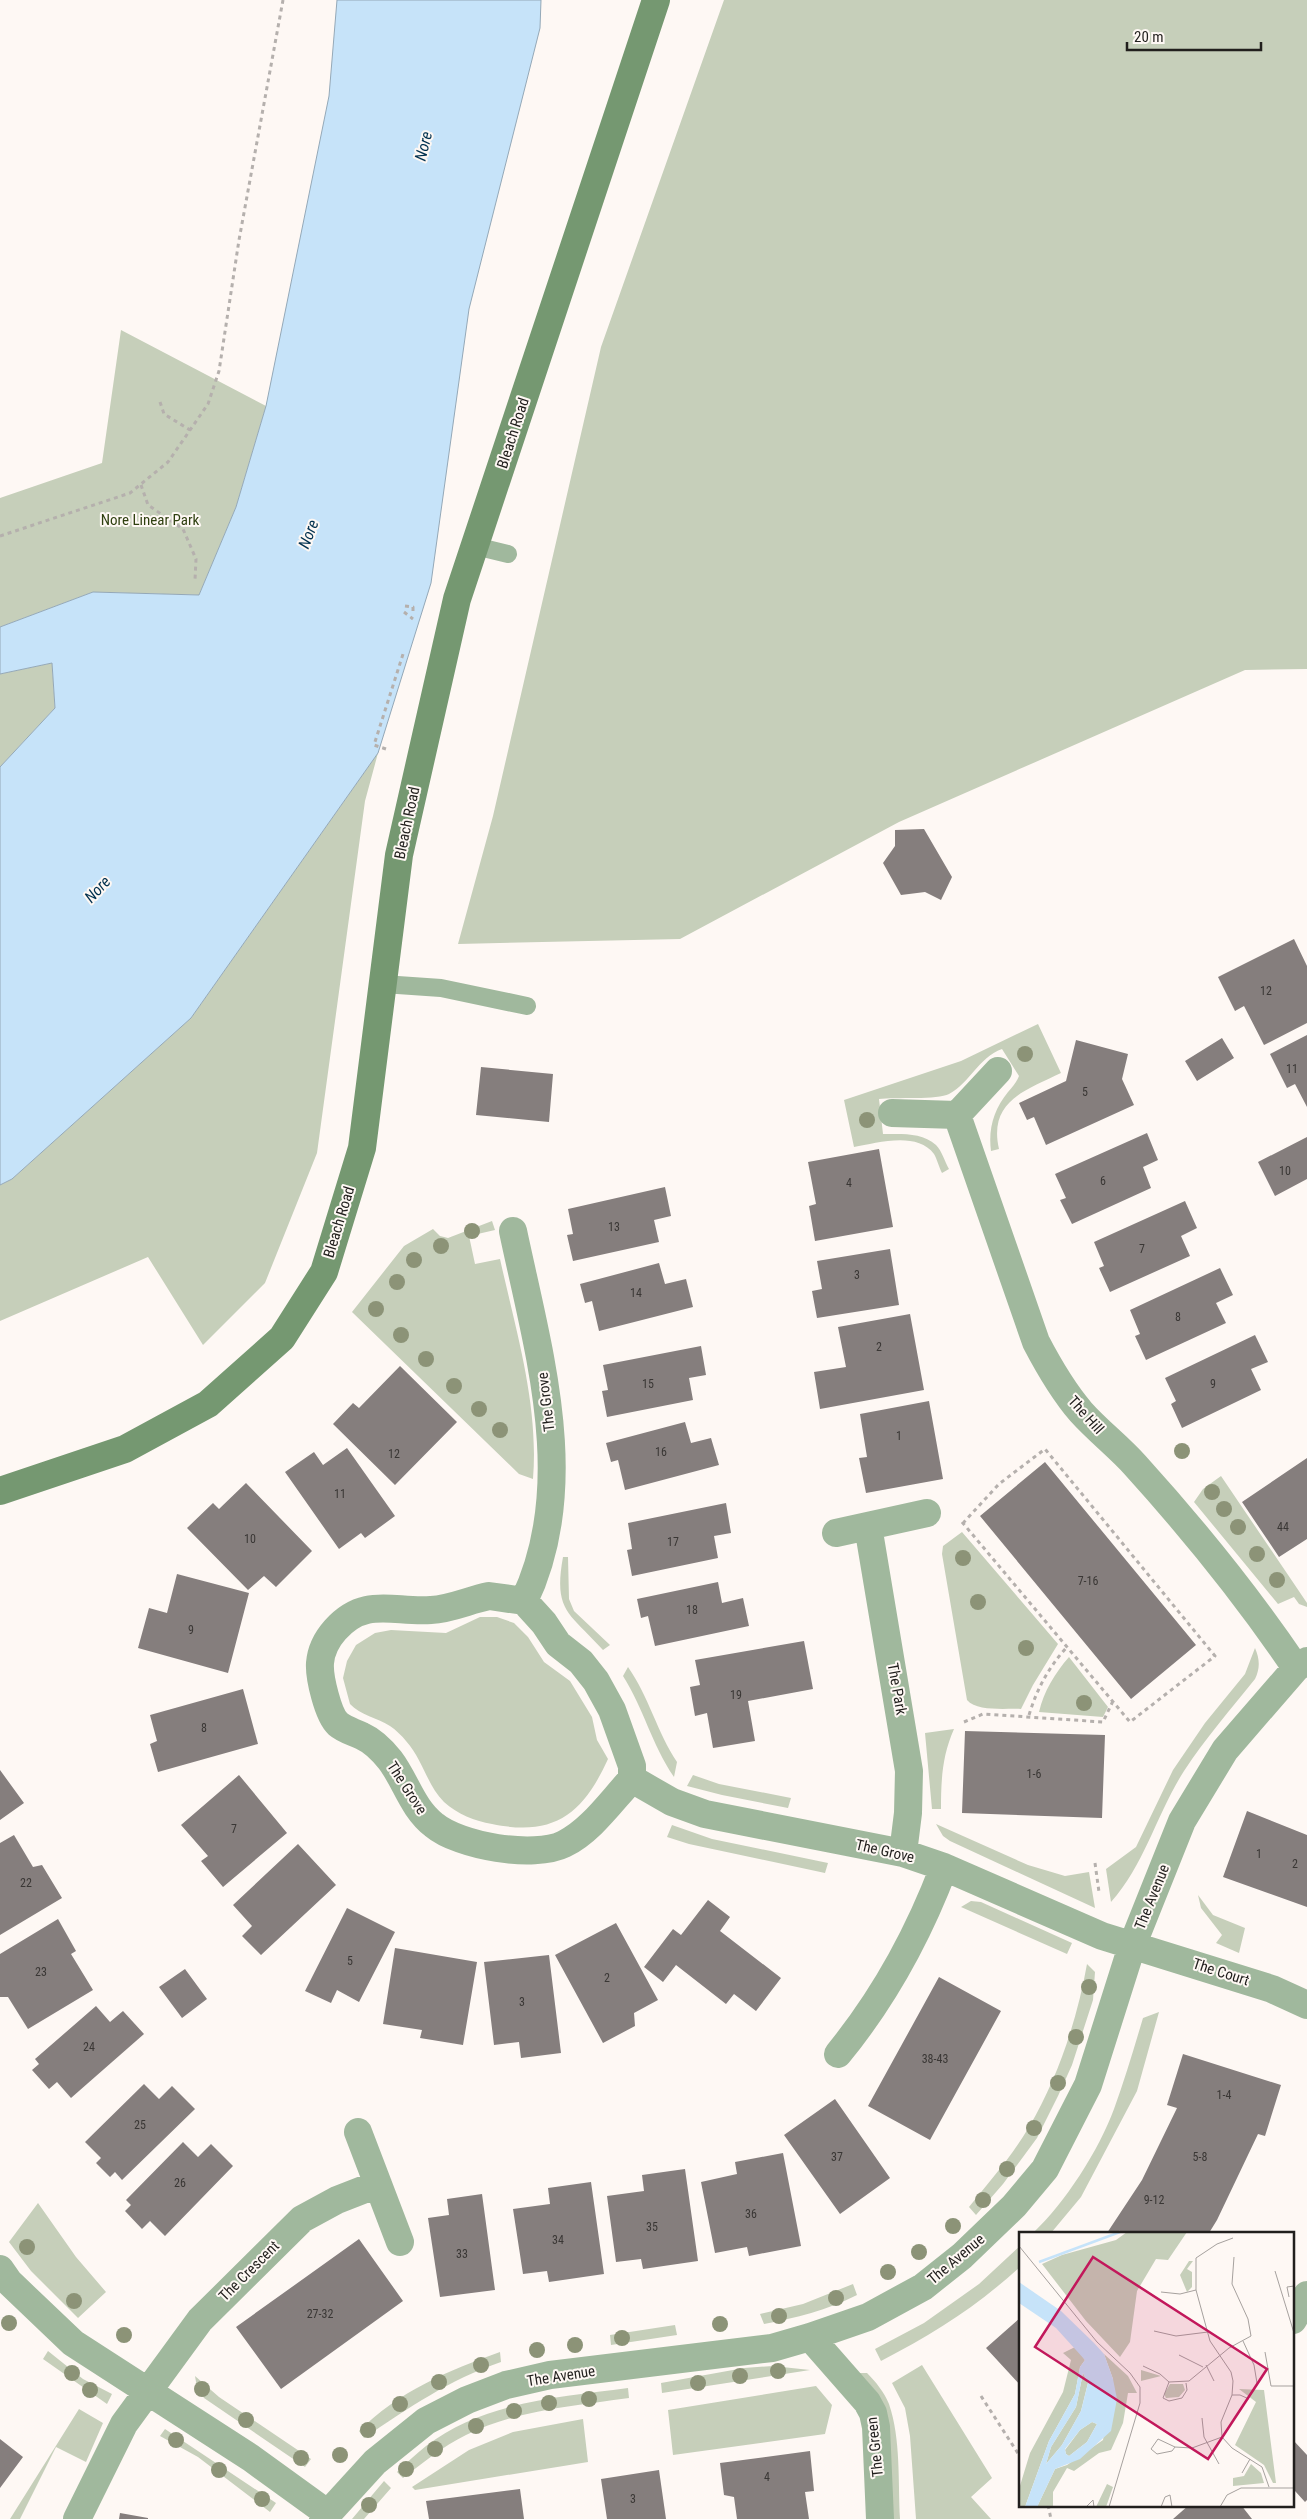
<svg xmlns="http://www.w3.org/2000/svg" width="1307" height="2519" viewBox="0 0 1307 2519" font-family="'Roboto Condensed',sans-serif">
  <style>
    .green { fill: #c6cfba }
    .water { fill: #c6e3f9; stroke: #94a8b7 }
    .building { fill: #857e7d }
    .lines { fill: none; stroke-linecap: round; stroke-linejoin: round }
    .path { stroke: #b5b0ad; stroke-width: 3; stroke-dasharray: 4 4; stroke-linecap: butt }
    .lane { stroke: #a0b89d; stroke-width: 18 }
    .street { stroke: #a0b89d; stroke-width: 28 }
    .secondary { stroke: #759871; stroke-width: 28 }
    .tree { fill: #8c9377 }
    .labels { text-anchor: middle; stroke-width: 4; stroke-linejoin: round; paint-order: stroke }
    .number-label { font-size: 12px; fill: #3a3735 }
    .street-label { font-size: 15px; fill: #211f1d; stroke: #fef8f4 }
    .park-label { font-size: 15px; fill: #2f4010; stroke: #fef8f4 }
    .water-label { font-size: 16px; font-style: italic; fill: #00304e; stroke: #fef8f4 }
    .inset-river { fill: none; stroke: #c6e3f9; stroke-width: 2.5 }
    .inset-road { fill: none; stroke: #a6a19e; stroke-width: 1 }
    .view { fill: #c2185b; fill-opacity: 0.15; stroke: #c2185b; stroke-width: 2.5 }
    .inset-edge { fill: none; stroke: #211f1d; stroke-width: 2.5 }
  </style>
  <rect width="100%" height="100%" fill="#fef8f4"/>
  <path class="green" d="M724,0H1307V669L1245,670L899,822L680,939L458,944L493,816L601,347Z
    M121,330L266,406L236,507L199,595L93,592L0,627V498L102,463Z
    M52,663L55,708L0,767V674Z
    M378,753L365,801L317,1153L265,1283L203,1345L148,1257L0,1321V1185L12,1179L191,1018Z
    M1038,1024L1061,1073C1026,1090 988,1101 999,1149L991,1151C988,1129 994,1109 1008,1092C1013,1086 1016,1083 1019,1076L1002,1049C978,1058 970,1083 949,1094C938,1100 895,1097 879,1099L883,1134C901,1134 922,1132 936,1145C942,1151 945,1162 949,1169L942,1173C939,1167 937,1159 934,1154C917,1131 877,1143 854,1147L844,1100L961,1061Z
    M492,1221L495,1230L469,1236L475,1264L500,1259C516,1331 539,1405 533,1479L519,1474L352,1312L404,1246L433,1229L440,1236L448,1238Z
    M1221,1476L1307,1603V1607L1299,1604L1294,1597L1278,1604L1194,1502L1203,1489Z
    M962,1532L1058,1644L1033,1685L1021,1709C1006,1708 977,1712 967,1700L942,1554L943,1546Z
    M563,1557H568L569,1599L574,1611L610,1645L603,1650C570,1613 553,1612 563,1557Z
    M480,1617H497L514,1623L528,1637L544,1662L570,1681L592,1717L597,1740L608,1759C583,1814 554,1837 492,1824C475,1821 457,1814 444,1802C427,1785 423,1760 406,1741C402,1736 396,1730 390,1726C378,1718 360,1715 350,1704L343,1678L347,1661L356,1645L375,1633L391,1630L446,1633Z
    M1255,1648C1260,1660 1260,1668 1255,1679C1231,1709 1205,1739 1184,1771C1157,1813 1145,1864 1111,1902L1106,1869L1136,1847L1173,1770L1205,1723L1245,1674Z
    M1069,1657L1108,1707L1103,1717L1039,1712C1044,1691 1055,1673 1069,1657Z
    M628,1667C649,1697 657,1732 677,1762L674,1777C651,1743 644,1709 623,1676Z
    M954,1729C942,1756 941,1781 941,1809H932L925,1733Z
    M693,1775L719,1784L791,1798L788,1808L722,1795L687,1786Z
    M936,1824L1028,1865L1065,1876L1089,1872L1095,1908L950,1841L943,1836Z
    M672,1825L712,1839L828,1863L825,1873L689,1844L667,1837Z
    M1198,1895L1213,1915L1245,1928L1239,1953L1216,1943L1222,1935L1201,1908Z
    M971,1901L981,1902L1072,1943L1067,1954L961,1907Z
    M1087,1964L1095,1972L1093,2000L1072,2065L1058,2096L1037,2138L1003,2184L976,2215L969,2207C990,2181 1012,2156 1029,2127C1058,2078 1077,2020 1087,1964Z
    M1159,2012L1137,2091L1081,2197L1051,2233H1033C1065,2203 1099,2150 1114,2109C1125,2079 1134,2048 1143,2018Z
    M38,2203L76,2257L106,2292L78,2318L31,2271L9,2242Z
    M1021,2245V2266C976,2307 935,2333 881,2361L875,2349L924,2323L979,2284Z
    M853,2284L857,2295C828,2310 795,2318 764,2324L760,2314L803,2304Z
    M675,2325L677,2335L611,2345L610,2335Z
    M48,2351L83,2379L112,2394L107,2404L43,2359Z
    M500,2352L501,2362C449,2380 410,2407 364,2438L359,2431C398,2392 449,2370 500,2352Z
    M922,2365L992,2478L971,2497L991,2519H916L910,2436L905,2408L892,2383Z
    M773,2366L810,2370L662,2393L661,2383L744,2368Z
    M856,2373H867C876,2382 884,2392 889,2404C901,2439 898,2482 900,2519H891L877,2393L865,2379L858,2377Z
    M195,2376L219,2397L311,2459L305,2467L204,2398L197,2388Z
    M816,2386L832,2405L825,2434L673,2455L668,2410Z
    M628,2388L629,2398C573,2406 517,2410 466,2435C443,2446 423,2463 403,2478L397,2472C406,2463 416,2454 426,2446C483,2402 559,2397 628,2388Z
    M79,2409L103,2423L86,2462L56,2447L20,2519H10Z
    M583,2419L588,2462L415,2490L412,2487L469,2450L513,2432Z
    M165,2429L276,2503L270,2512L198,2457L160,2436Z
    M384,2481L391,2488L364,2519H352Z"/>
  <path class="water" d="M337,0H541L540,28L469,309L431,583L378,753L191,1018L12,1179L0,1185V767L55,708L52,663L0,674V627L93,592L199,595L236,507L266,406L329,96Z"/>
  <path class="building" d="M924,829L952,877L941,900L925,892L901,895L883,863L895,846V830Z
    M1294,939L1307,966V1023L1264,1045L1244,1006L1235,1011L1218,977Z
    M1307,1035V1107L1295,1084L1287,1088L1270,1054Z
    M1222,1038L1234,1058L1197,1081L1185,1061Z
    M1076,1040L1128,1054L1122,1079L1134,1105L1046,1145L1034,1117L1027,1120L1019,1103L1066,1081Z
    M481,1067L553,1074L549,1122L476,1115Z
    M1147,1133L1158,1160L1143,1167L1151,1188L1072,1224L1060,1200L1066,1198L1055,1174Z
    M1307,1137V1179L1275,1196L1258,1162Z
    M879,1149L893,1227L815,1241L809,1206L816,1204L808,1162Z
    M665,1187L671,1216L654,1220L659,1242L573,1261L567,1235L573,1234L568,1209Z
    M1185,1201L1197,1228L1181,1236L1190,1256L1110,1292L1099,1268L1104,1266L1094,1242Z
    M890,1249L899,1305L817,1318L812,1291L822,1289L817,1261Z
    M659,1263L665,1284L686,1279L693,1307L599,1331L592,1301L585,1303L580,1284Z
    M1220,1268L1233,1295L1216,1303L1226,1323L1146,1360L1135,1336L1140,1334L1130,1310Z
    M910,1314L924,1390L820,1409L814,1372L846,1367L838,1327Z
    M1255,1335L1268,1362L1251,1369L1261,1390L1182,1428L1171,1404L1176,1401L1165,1378Z
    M701,1346L706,1375L689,1378L693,1400L607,1417L602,1391L608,1390L603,1365Z
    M400,1366L457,1422L395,1485L333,1424L353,1403L359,1408Z
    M929,1401L943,1479L866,1493L859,1458L867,1457L860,1414Z
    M685,1422L691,1443L711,1438L719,1465L625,1490L618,1460L611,1462L606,1443Z
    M347,1448L395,1516L365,1538L361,1533L339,1549L285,1472L314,1452L323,1465Z
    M1307,1458V1539L1279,1557L1242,1502Z
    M1045,1462L1196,1645L1131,1699L980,1516Z
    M246,1483L312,1551L276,1587L264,1576L248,1590L187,1528L213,1503L219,1509Z
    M726,1503L731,1533L714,1536L718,1558L632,1576L627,1550L632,1549L628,1523Z
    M177,1574L249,1593L228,1673L138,1648L149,1608L167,1613Z
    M718,1582L722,1603L743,1598L749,1626L655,1646L648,1616L641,1618L637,1599Z
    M804,1641L813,1689L748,1701L755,1741L713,1748L707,1713L695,1716L690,1687L700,1685L695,1660Z
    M243,1689L258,1744L158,1772L150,1744L157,1741L150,1715Z
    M965,1731L1105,1735L1102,1818L962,1813Z
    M0,1770L24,1803L0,1820Z
    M239,1775L287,1833L223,1887L201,1861L208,1856L181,1825Z
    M1247,1811L1307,1835V1907L1223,1877Z
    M14,1835L33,1867L42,1865L62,1898L0,1935V1843Z
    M298,1844L336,1885L261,1955L242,1936L252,1926L233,1905Z
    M708,1900L730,1917L720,1931L781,1978L756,2011L734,1994L726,2004L676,1965L663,1982L644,1967L673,1929L681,1935Z
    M347,1908L395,1932L359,2002L337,1990L331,2003L305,1991Z
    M58,1919L76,1951L71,1954L93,1990L28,2029L8,1997H0V1954Z
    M616,1923L658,2000L634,2013L635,2026L603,2043L555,1955Z
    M395,1948L477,1962L463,2045L420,2038L422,2030L383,2024Z
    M549,1955L561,2053L521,2058L519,2042L494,2045L484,1962Z
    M185,1969L207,1999L182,2018L159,1987Z
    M939,1977L1001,2011L930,2140L868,2106Z
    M96,2006L110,2022L123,2011L144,2034L71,2098L57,2082L49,2089L32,2070L39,2064L35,2059Z
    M1183,2054L1281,2085L1265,2136L1258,2134L1217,2220L1209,2233H1107L1142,2180L1177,2108L1167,2105Z
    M144,2084L159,2099L172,2086L195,2109L122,2180L115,2172L110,2177L96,2163L101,2158L85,2142Z
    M835,2099L890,2178L840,2214L784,2135Z
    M183,2142L198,2157L211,2144L233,2166L165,2236L150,2221L142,2229L125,2211L131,2205L126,2200Z
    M783,2153L801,2246L749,2256L747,2247L715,2253L701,2182L737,2174L735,2162Z
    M685,2169L698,2261L643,2269L641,2259L616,2262L607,2196L644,2191L642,2175Z
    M591,2182L604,2274L549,2282L547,2271L523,2274L513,2209L550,2204L548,2188Z
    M482,2194L495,2290L440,2297L428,2218L449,2215L447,2199Z
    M359,2239L403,2301L281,2389L236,2327Z
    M1021,2317V2386L986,2348Z
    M0,2439L23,2457L0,2488Z
    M1293,2440L1307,2455V2500L1305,2502L1295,2491L1293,2492Z
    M810,2451L814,2491L805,2492L809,2519H737L734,2497L724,2495L720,2463Z
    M659,2470L666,2519H607L601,2479Z
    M520,2489L524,2519H429L426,2501Z
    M1189,2505H1241L1252,2519H1173Z
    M120,2513L148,2518V2519H119Z"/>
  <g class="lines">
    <path class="path" d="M160,402L164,414L190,430
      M141,485L148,505L183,529L196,559L195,580
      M0,536L130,493L168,462L208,404L219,371L239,240L283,0
      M405,606L413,607V611
      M404,612L413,619
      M386,749L374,745L404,651
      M962,1522L1130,1722L1215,1656L1045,1449L999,1484L964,1522
      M1029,1715C1037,1689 1048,1668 1067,1647
      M964,1722L983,1714L1103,1722L1113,1701
      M1095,1863L1099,1892
      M981,2396L1021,2458
      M1048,2505L1051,2519"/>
    <path class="lane" d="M475,546L508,554
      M383,984L441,988L527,1006"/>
    <path class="street" d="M892,1113L957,1115L998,1071
      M957,1115L1036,1342C1049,1367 1063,1391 1081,1412C1098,1431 1119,1447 1135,1465C1193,1529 1248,1597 1296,1668
      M513,1231C538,1350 580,1485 524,1601
      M868,1526L909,1771L908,1813L903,1853
      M836,1533L927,1513
      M489,1596L524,1601L544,1623L558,1644L581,1662L596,1681L612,1710L632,1766V1779C612,1800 591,1831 564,1844C534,1859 459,1846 434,1825C412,1808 406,1781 390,1760C382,1750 373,1741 362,1736C354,1732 345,1730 338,1724C328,1715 319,1677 320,1663C321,1651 327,1639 335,1630C365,1596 394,1613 431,1610C451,1609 469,1600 489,1596Z
      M632,1779L672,1802L705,1814L903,1853L944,1867L1102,1936L1272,1989L1307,2005
      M838,2054C883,1999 919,1933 944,1867
      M358,2132L400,2242
      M0,2269L9,2282L73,2343L251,2458L327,2513
      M1293,2320L1307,2295
      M810,2337L867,2402L873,2413L876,2427L880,2519
      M77,2519L124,2424L200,2320L302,2219L337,2200L378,2184
      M323,2519L375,2462L426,2421L467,2400L506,2385L550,2375L772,2348L810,2337L868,2317L923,2287L962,2256L1014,2206L1045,2169L1088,2085L1132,1946L1182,1821L1225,1750L1296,1668L1307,1661"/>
    <path class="secondary" d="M0,1491L125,1449L208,1404L282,1338L324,1272L362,1148L399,855L457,599L656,0"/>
  </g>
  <g class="tree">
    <circle cx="1025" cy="1054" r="8"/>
    <circle cx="867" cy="1120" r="8"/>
    <circle cx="472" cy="1231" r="8"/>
    <circle cx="441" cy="1246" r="8"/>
    <circle cx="414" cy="1260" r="8"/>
    <circle cx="397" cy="1282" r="8"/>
    <circle cx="376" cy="1309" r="8"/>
    <circle cx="401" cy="1335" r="8"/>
    <circle cx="426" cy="1359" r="8"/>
    <circle cx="454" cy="1386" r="8"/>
    <circle cx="479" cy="1409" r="8"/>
    <circle cx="500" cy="1430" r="8"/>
    <circle cx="1182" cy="1451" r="8"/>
    <circle cx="1212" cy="1492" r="8"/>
    <circle cx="1224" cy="1509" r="8"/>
    <circle cx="1238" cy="1527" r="8"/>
    <circle cx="1257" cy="1554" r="8"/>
    <circle cx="963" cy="1558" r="8"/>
    <circle cx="1277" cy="1580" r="8"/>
    <circle cx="978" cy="1602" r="8"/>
    <circle cx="1026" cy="1648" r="8"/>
    <circle cx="1084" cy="1703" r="8"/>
    <circle cx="1089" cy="1987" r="8"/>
    <circle cx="1076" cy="2037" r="8"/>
    <circle cx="1058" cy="2083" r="8"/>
    <circle cx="1034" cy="2128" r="8"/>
    <circle cx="1007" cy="2169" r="8"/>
    <circle cx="983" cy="2200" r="8"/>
    <circle cx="953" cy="2226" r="8"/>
    <circle cx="27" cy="2247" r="8"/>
    <circle cx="919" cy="2252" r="8"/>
    <circle cx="888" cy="2272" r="8"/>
    <circle cx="836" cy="2298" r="8"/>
    <circle cx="74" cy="2301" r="8"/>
    <circle cx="779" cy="2316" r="8"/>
    <circle cx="9" cy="2323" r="8"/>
    <circle cx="720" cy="2324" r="8"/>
    <circle cx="124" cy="2335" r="8"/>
    <circle cx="622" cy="2338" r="8"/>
    <circle cx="575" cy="2345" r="8"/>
    <circle cx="537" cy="2350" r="8"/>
    <circle cx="481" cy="2365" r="8"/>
    <circle cx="778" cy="2371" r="8"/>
    <circle cx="72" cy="2373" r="8"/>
    <circle cx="740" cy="2376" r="8"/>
    <circle cx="439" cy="2382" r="8"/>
    <circle cx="698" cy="2383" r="8"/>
    <circle cx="202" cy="2389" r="8"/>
    <circle cx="90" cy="2390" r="8"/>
    <circle cx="589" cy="2399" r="8"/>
    <circle cx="549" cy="2403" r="8"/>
    <circle cx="400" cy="2404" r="8"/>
    <circle cx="514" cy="2411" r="8"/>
    <circle cx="246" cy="2420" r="8"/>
    <circle cx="476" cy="2426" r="8"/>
    <circle cx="368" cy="2430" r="8"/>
    <circle cx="176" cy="2440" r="8"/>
    <circle cx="435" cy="2449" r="8"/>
    <circle cx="340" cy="2455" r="8"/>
    <circle cx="301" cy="2458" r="8"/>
    <circle cx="406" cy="2469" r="8"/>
    <circle cx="219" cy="2470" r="8"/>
    <circle cx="262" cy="2499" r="8"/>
    <circle cx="369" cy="2505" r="8"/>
  </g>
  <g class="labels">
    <g class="number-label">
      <text x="1266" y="995">12</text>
      <text x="1292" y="1073">11</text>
      <text x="1085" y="1096">5</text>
      <text x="1285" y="1175">10</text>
      <text x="1103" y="1185">6</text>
      <text x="849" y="1187">4</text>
      <text x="614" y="1231">13</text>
      <text x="1142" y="1253">7</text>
      <text x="857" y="1279">3</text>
      <text x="636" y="1297">14</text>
      <text x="1178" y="1321">8</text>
      <text x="879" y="1351">2</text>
      <text x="648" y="1388">15</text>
      <text x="1213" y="1388">9</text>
      <text x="899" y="1440">1</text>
      <text x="661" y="1456">16</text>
      <text x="394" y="1458">12</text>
      <text x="340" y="1498">11</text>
      <text x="1283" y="1531">44</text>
      <text x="250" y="1543">10</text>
      <text x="673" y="1546">17</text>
      <text x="1088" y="1585">7-16</text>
      <text x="692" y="1614">18</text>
      <text x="191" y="1634">9</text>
      <text x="736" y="1699">19</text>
      <text x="204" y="1732">8</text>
      <text x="1034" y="1778">1-6</text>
      <text x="234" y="1833">7</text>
      <text x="1259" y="1858">1</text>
      <text x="1295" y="1868">2</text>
      <text x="26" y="1887">22</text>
      <text x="350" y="1965">5</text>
      <text x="41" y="1976">23</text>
      <text x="607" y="1982">2</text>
      <text x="522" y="2006">3</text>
      <text x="89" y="2051">24</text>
      <text x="935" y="2063">38-43</text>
      <text x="1224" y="2099">1-4</text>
      <text x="140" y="2129">25</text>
      <text x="837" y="2161">37</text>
      <text x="1200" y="2161">5-8</text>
      <text x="180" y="2187">26</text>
      <text x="1154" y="2204">9-12</text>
      <text x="751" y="2218">36</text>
      <text x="652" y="2231">35</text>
      <text x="558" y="2244">34</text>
      <text x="462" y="2258">33</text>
      <text x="320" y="2318">27-32</text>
      <text x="767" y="2481">4</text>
      <text x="633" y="2503">3</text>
    </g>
    <g class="street-label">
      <text transform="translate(513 433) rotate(-72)" y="5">Bleach Road</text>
      <text transform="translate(407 823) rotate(-78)" y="5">Bleach Road</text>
      <text transform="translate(339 1222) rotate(-73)" y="5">Bleach Road</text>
      <text transform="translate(546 1402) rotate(-97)" y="5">The Grove</text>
      <text transform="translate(1086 1415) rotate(48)" y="5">The Hill</text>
      <text transform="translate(897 1689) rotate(80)" y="5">The Park</text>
      <text transform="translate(407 1788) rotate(57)" y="5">The Grove</text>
      <text transform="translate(885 1851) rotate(13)" y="5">The Grove</text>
      <text transform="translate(1152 1897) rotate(-68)" y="5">The Avenue</text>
      <text transform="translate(1221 1972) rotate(18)" y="5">The Court</text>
      <text transform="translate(956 2259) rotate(-40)" y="5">The Avenue</text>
      <text transform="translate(249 2271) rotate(-45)" y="5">The Crescent</text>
      <text transform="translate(561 2376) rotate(-9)" y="5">The Avenue</text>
      <text transform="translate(875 2447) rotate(-96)" y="5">The Green</text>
    </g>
    <g class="park-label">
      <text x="150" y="525">Nore Linear Park</text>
    </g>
    <g class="water-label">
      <text transform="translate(423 146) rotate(-76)" y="6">Nore</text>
      <text transform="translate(308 534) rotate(-69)" y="6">Nore</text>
      <text transform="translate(97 889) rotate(-47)" y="6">Nore</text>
    </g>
  </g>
  <g transform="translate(1019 2232)">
    <rect width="275" height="275" fill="#fef8f4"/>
    <path d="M108,0H168L149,28L137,27L118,59L111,110L101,125L67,89L23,32L43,23L97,8ZM170,29H174L168,37L173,40V55L168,60L161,43ZM56,115L66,128L61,135L56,162L30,209L6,275H0V257L11,221L44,160L52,128L44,121ZM85,122L109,144L118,161H109L104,191L92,218L80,221L55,239L48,236L34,260V275H18L36,237L48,233L84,208L94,147ZM122,135V138L142,144L122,149ZM64,141L69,151L62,179L43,213L27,232L32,215L57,175ZM151,152H164L166,158L160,165L147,166L145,162ZM220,157L245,158L257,251H254L245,233L216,213L237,170ZM73,190L78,192L68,210L50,224L47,222L46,218L61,198ZM232,232L242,241L245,251L214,254V246L225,244ZM88,252L94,255L87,275H77Z" fill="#c6cfba"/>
    <path d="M0,50L42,79L75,111L85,122L94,147L98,167L92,199L61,227L36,237L18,275H6L30,209L56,162L61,135L66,128L37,96L0,71ZM64,141L69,151L62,179L43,213L27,232L32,215L57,175ZM73,190L78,192L68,210L50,224L47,222L46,217L61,198Z" fill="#c6e3f9" fill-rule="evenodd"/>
    <path class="inset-river" d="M20,30L101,0"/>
    <path class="inset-road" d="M214,6L198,12L177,26V58L191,109L212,140L214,149L213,163L202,190L203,205L213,216L243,235L250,255M0,14L78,110L111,141L121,155V171L90,275M256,39L275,101M142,60L161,62L177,58M270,65L268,55L275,54M135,99L157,104L189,100M224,109L235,133L238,151M246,120L252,154H275M160,123L184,135M187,133L195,149M124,134L141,142L150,150M167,151L168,158L163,166L150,169L144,166L150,150L170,149L210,116L232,104L229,87L213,52L215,25M213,163H221L230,167M183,186L185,205L200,232M156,215L153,219L138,222L132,217L139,207L156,215L173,216L203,205M223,241L231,227M67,275L74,268L75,275M142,275L146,265L151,263L153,275M201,275L208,263L222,256H275"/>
    <path class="view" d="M74,25L248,137L189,227L16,115Z"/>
    <rect width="275" height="275" class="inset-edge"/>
  </g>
  <path d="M1127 42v8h134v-8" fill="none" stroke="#211f1d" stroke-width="2.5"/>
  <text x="1134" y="42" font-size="15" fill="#211f1d" stroke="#fef8f4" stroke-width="4" paint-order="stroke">20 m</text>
</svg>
